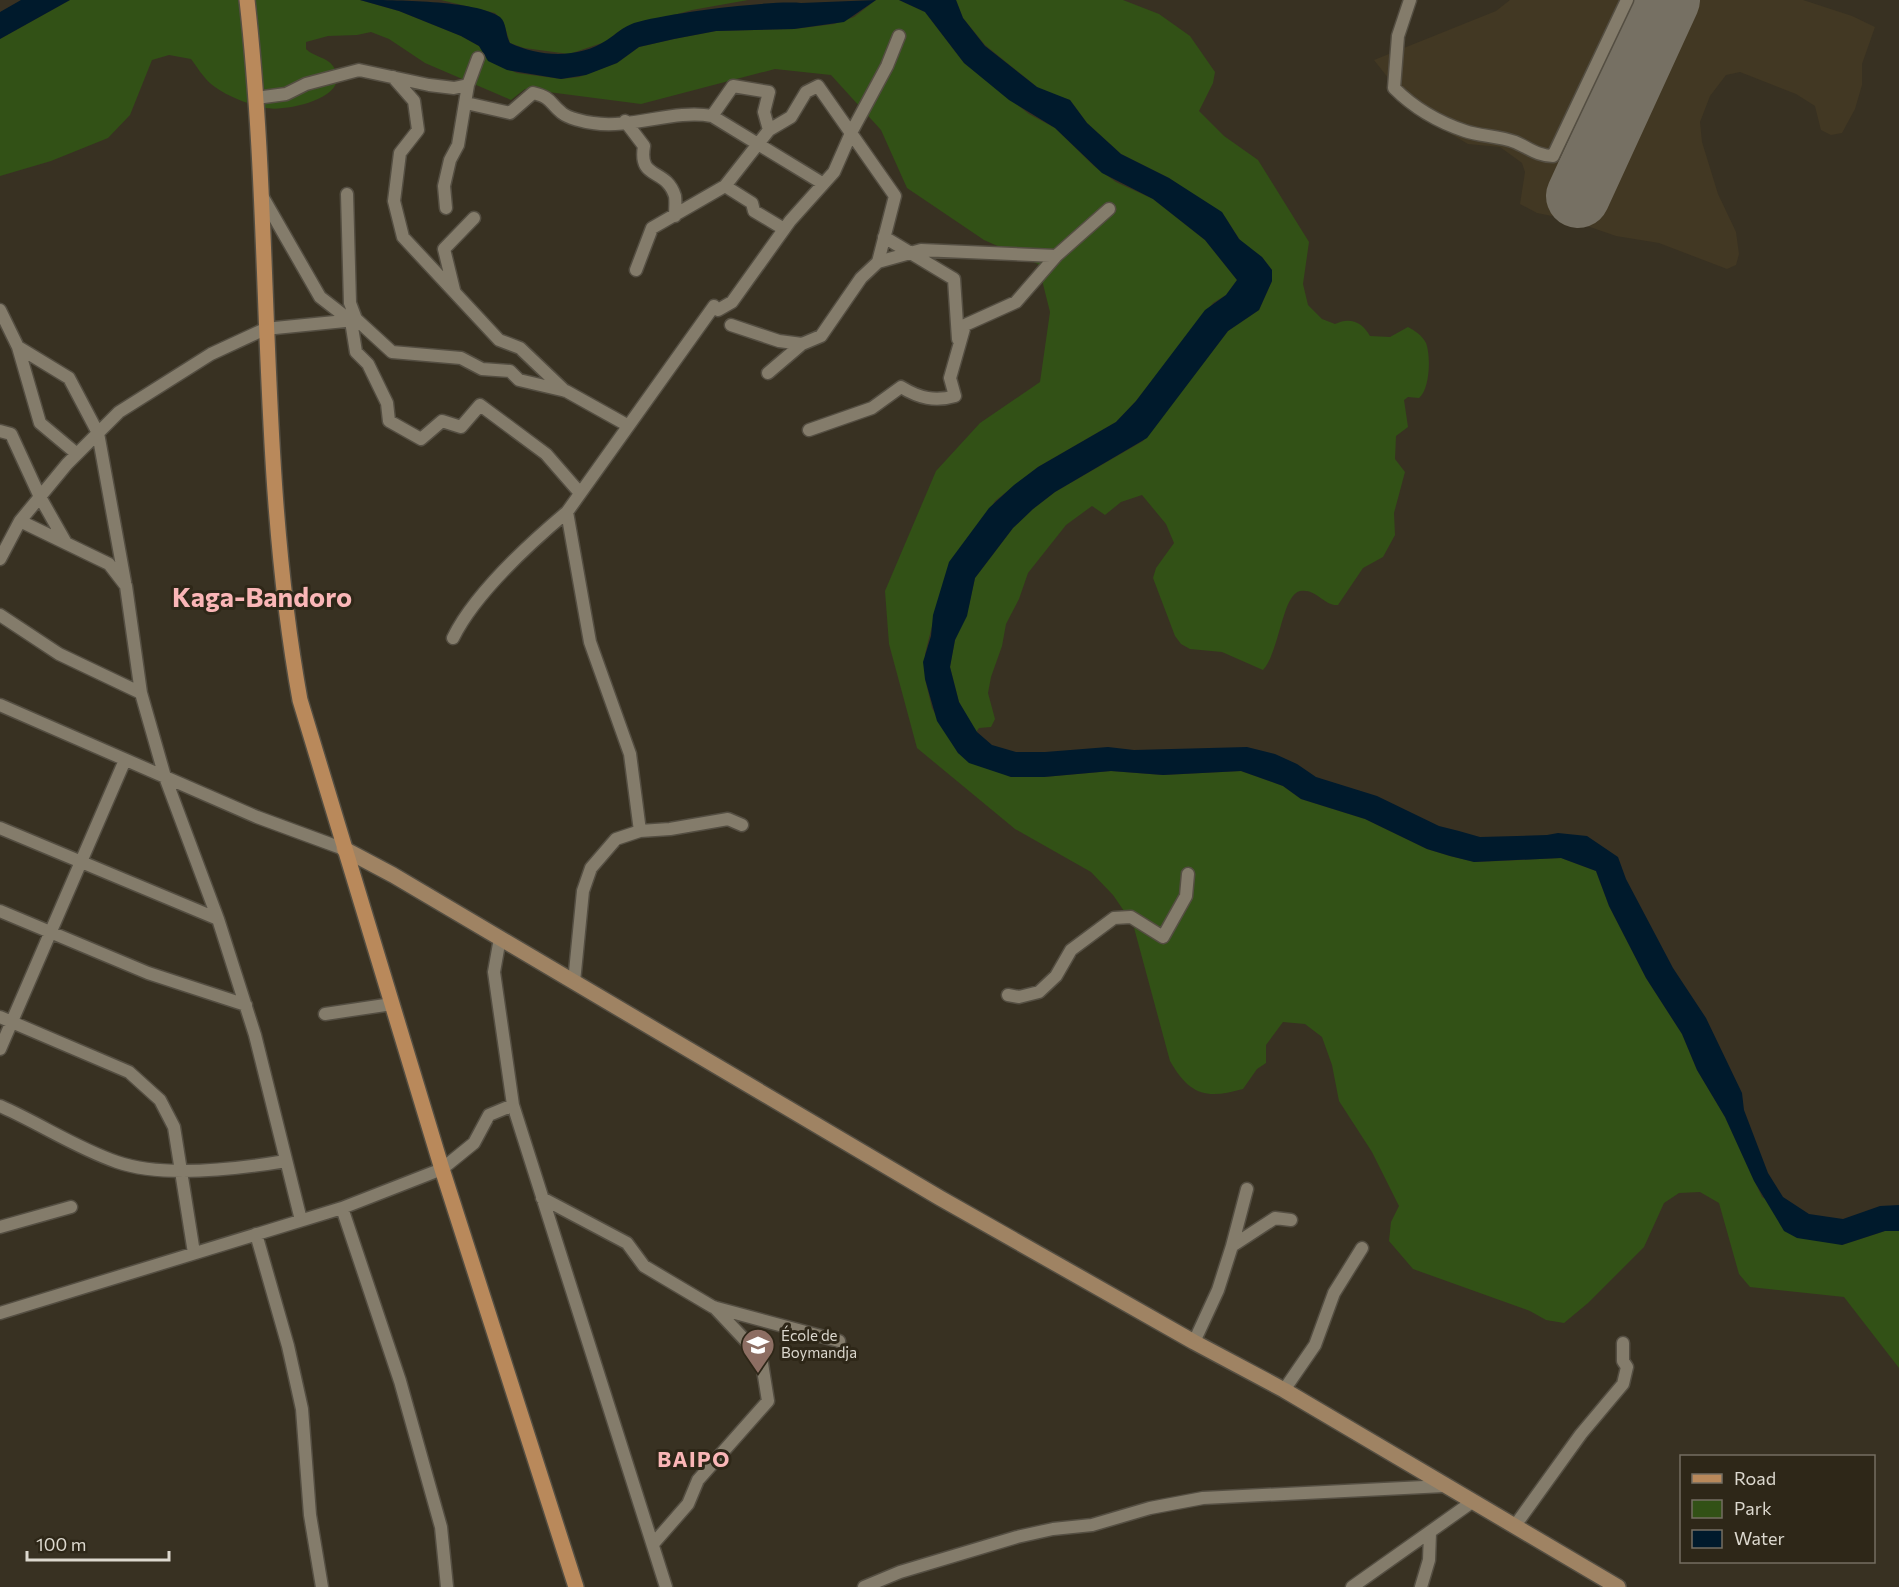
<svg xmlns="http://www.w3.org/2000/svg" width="1899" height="1587" viewBox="0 0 1899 1587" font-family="Commissioner,sans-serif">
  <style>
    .built { fill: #423823 }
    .green { fill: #325116 }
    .water { fill: #001a2c }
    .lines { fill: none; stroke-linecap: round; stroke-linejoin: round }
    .runway { stroke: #767063; stroke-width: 64 }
    .street-casing { stroke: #544e42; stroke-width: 15 }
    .secondary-casing { stroke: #544e42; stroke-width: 18 }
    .primary-casing { stroke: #544e42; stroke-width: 18 }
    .street { stroke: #847c6b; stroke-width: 12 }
    .secondary { stroke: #9f8363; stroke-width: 15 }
    .primary { stroke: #b9895b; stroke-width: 15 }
    .labels { text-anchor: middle; stroke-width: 6; stroke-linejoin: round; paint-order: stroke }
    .poi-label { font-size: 15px; fill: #dcd8ce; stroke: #2e2718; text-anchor: start }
    .district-label { font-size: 21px; font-weight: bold; letter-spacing: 1.5px; fill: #fab6b7; stroke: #2e2718 }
    .town-label { font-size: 27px; font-weight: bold; fill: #fab6b7; stroke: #2e2718 }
  </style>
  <rect width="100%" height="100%" fill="#383122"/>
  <path class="built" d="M1510,0H1803L1852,16L1875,27L1862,64V85L1855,109L1842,133L1831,135L1821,130L1815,106L1796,94L1740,72L1726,75L1710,96L1700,122L1702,142L1718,194L1736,232L1739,254L1736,265L1727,269L1659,243L1616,236L1567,219L1537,213L1520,204L1525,172L1522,163L1500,147L1468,144L1403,106L1392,95L1389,79L1374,60L1496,11Z"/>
  <path class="green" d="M70,0H360L399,11L461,36L479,46L489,61L517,73L561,79L579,77L617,63L639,47L674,39L716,31L794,29L834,24L854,17L876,0H899L925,12L964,63L1029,114L1055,128L1094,166L1116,182L1153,199L1205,240L1237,280L1226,295L1213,303L1136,401L1116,422L1038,467L995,501L940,594L925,654V679L932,708L958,753L1011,777H1044L1111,771L1163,775L1241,771L1283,786L1301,799L1365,819L1427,849L1450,856L1475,862L1561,858L1596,871L1609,906L1646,978L1682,1034L1697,1070L1725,1117L1762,1197L1842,1245L1885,1231H1899V1368L1844,1297L1750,1287L1739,1274L1719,1203L1700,1192L1679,1193L1664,1203L1644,1247L1588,1303L1564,1323L1546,1320L1530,1311L1413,1269L1389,1241L1391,1222L1399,1206L1372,1152L1339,1101L1332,1065L1322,1037L1305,1024L1283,1022L1266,1045V1063L1257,1069L1243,1089C1207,1099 1190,1096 1170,1061L1133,924L1113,895L1091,872L1015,829L917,748L889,644L885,591L936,471L980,423L1040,382L1050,312L1038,264L984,240L907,188L881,130L831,75L775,69L641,104L525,89L511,100L425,63L389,39L371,32L357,35L328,36L306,42V49C314,57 327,57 333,66C355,98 285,112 266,108C249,105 224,95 211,84C203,77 197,67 191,59L169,55L152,60L130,115L108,138L51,161L0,176V39Z
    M441,0H748L692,10L622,29L605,42L569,54L524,48L510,43L503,21L495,13Z
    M956,0H1123L1159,14L1190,36L1215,72L1213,83L1199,111L1224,136L1258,160L1309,242L1303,284L1308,305L1322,319L1335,324C1349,317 1362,321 1370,336L1390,337L1408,327C1415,331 1422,335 1426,343C1431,356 1430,389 1419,398L1408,397L1404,400L1408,427L1396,436L1395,459L1405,472L1394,513L1395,535L1383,557L1363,568L1338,605C1324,606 1316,588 1300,591C1282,595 1280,651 1263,670L1222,652L1190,649L1181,644L1175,636L1153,578L1156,568L1174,543L1166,524L1142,495L1121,502L1105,515L1092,506L1066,525L1028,573L1019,599L1006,624L1002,646L991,677L988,693L995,719L991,727L979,728L976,732L959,702L950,667L955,640L969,605L975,578L1013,528L1033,509L1055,492L1143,441L1228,331L1259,310L1272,281V270L1262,257L1242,243L1225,217L1169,178L1121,154L1087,123L1070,100L1042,91L985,45L963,18Z"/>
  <path class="water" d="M70,0L0,39V12L21,0Z
    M360,0C392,0 476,0 500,17C507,23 505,35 510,43C539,57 579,59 607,40C616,34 623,27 634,23C666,13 771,0 801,3L876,0L844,22L794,29L716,31L674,39L639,47L617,63L586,75L561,79L507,70L488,61L479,46L461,36L399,11Z
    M899,0H956L963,18L985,46L1037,87L1070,100L1087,123L1121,154L1169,178L1222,212L1239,239L1262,257L1272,270V281L1259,310L1228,331L1147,438L1055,492L1033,509L1013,528L975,578L967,616L955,640L950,667L959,702L977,732L992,745L1016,752H1045L1108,747L1134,750L1247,747L1275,754L1297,764L1316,777L1377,796L1439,826L1459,831L1480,837L1547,835L1558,833L1587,836L1618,857L1626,879L1673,968L1706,1018L1742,1093L1744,1110L1768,1173L1783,1197L1809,1214L1843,1219L1880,1206L1899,1205V1231H1885L1842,1245L1797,1238L1784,1231L1754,1181L1725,1117L1697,1070L1682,1034L1646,978L1609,906L1596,871L1561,858L1474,862L1450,856L1427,849L1365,819L1301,799L1283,786L1241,771L1163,775L1111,771L1044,777H1011L969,763L958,753L937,721L925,679L923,662L931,636L933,615L949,562L989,508L1014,485L1038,467L1116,422L1136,401L1205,310L1226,295L1237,280L1205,240L1153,199L1102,173L1055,128L1009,100L964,63L925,12Z"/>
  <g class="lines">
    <path class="runway" d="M1578,196L1668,0"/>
    <defs>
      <path id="street" d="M1410,0L1398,36L1394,88C1413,107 1438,122 1465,131C1479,136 1498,136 1515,142C1529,148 1538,156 1553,156L1627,0
        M393,77L414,101L418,130L400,153L394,201L403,237L499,340L520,348L565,391
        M256,98L286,94L306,84L359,70L429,85L454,88L468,85
        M466,103L510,113L533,93C553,98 548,102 562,113C568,118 584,122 593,123C632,129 674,109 712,116L822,183
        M712,116L733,86L769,92L764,112L769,130
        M625,121L644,146C638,181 666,167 675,196C676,202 675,210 675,216
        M725,186L752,203L754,211L784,229
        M261,194L320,297L351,321L356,352L368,364L387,403L389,421L421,439L442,421L461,427L480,405L546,454L580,493
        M347,194L350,303L356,319L392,352L461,358L482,369L510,371L519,380L566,391L627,425
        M446,208L444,186L450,160L458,145L468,85L478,58
        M884,237L954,279L958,339
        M636,270L652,228L725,186L769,130L791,117L806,92L818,86L895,196L878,262
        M454,290L444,249L474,218
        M0,310L18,347L69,378L98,433L125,582
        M718,310L732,302L790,221L834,172L852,131L887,66L899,36
        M731,325L779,341L802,344
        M18,347L40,423L77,454
        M768,373L802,344L821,336L861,278L878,262L921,250L1056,256L1109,209
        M809,430L872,408L901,387C919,398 935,402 955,396L950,378L965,325L1016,302L1056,256
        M0,431L11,434L40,497L66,543
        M20,521L109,564L126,586L141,693L165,777L218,919L255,1035L301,1220
        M0,559L20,521L67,464L119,412L211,354L265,329L355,320
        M0,615L59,654L141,693
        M453,638C475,593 529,544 567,512
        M0,705L257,817L344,849
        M0,828L218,919
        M640,831L630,754L590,642L567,512L714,306
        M0,911L148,973L246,1005
        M500,938L494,972L513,1105L666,1587
        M574,982L583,891L591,868L616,839L640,831L670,829L728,819L742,825
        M1008,995L1019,997L1039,992L1056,976L1071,950L1114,918L1131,917L1163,937L1186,896L1188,874
        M325,1014L392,1004
        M0,1017L129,1072L160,1100L174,1127L194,1253
        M0,1049L125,760
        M0,1106C39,1123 76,1148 117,1162C163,1178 238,1169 286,1161
        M542,1198L627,1243L644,1266L713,1307L839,1341
        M342,1208L400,1381L441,1527L447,1587
        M0,1227L71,1207
        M256,1234L288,1346L302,1409L310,1515L322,1587
        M1232,1246L1247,1189
        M0,1313L342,1208L442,1169L474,1143L489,1115L513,1105
        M1194,1342L1218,1290L1232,1246L1275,1218L1291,1220
        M1284,1390L1315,1345L1334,1293L1362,1248
        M1514,1527L1581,1434L1623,1384L1627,1367L1623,1361V1343
        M653,1544L688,1504L698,1480L768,1401L761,1357L714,1307
        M864,1587L900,1572L1017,1537L1053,1529L1092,1525L1150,1508L1203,1498L1444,1486
        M1352,1587L1472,1502
        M1421,1587L1429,1560L1430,1533"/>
      <path id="secondary" d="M344,849L393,875L940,1198L1194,1342L1284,1390L1618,1587"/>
      <path id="primary" d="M247,0C273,232 258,469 300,700L442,1169L576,1587"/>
    </defs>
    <use href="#street" class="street-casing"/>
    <use href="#secondary" class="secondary-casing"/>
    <use href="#primary" class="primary-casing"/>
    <use href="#street" class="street"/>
    <use href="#secondary" class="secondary"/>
    <use href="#primary" class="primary"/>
  </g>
  <defs>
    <symbol id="school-pin" viewBox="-11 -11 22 30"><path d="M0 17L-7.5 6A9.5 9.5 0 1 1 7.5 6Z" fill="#8d6e63" stroke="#2e2718"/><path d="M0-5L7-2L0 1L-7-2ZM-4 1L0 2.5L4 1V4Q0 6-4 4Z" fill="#fff"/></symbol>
  </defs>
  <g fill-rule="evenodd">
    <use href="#school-pin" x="739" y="1326" width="38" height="52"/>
  </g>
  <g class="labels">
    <g class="poi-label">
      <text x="781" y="1341">École de<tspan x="781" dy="17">Boymandja</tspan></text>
    </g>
    <g class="district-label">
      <text x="694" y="1467">BAIPO</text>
    </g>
    <g class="town-label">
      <text x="262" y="607">Kaga-Bandoro</text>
    </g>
  </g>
  <rect x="1680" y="1455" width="195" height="108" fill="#2e2718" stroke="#746e61" stroke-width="1.5"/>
  <rect x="1692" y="1474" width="30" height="9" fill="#b9895b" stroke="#746e61" stroke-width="1.5"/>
  <text x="1734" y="1485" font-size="18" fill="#dcd8ce">Road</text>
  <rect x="1692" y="1500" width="30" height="18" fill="#325116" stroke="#746e61" stroke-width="1.5"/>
  <text x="1734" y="1515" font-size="18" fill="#dcd8ce">Park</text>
  <rect x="1692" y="1530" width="30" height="18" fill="#001a2c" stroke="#746e61" stroke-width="1.5"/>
  <text x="1734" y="1545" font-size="18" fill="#dcd8ce">Water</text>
  <path d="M27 1551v9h142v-9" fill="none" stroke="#dcd8ce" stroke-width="3"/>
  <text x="36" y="1551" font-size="18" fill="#dcd8ce" stroke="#2e2718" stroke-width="4.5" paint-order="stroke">100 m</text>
</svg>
